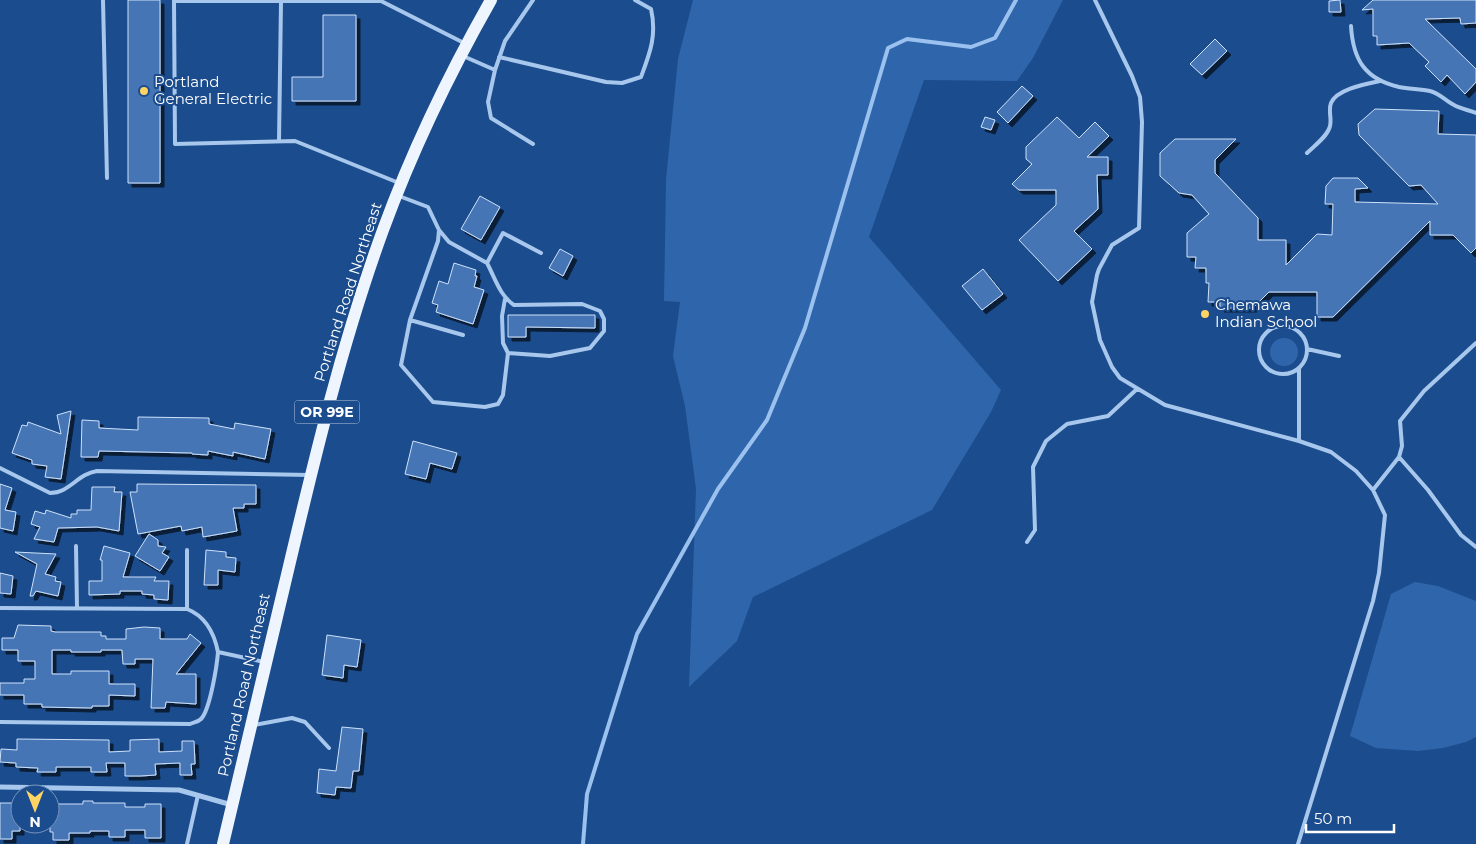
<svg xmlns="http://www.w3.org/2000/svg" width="1476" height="844" viewBox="0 0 1476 844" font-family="Montserrat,sans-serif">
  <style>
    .green { fill: #2f65ab }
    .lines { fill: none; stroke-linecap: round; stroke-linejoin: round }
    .stream { stroke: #9bc1ef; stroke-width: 4 }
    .building { fill: #4475b5; stroke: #cee1fa; filter: url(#shadow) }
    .lane { stroke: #a8c7ed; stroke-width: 4 }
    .street { stroke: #a8c7ed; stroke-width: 5 }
    .primary { stroke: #eef5ff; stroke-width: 12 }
    .poi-dot { fill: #fed465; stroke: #1b4c8d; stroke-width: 2 }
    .labels { text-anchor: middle; stroke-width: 4; stroke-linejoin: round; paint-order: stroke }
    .shield { fill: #1b4c8d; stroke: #bbc9dd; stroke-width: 1 }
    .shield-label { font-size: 14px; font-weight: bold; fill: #fff }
    .poi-label { font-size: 15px; fill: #fff; stroke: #1b4c8d; text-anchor: start }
    .street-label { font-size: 15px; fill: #fff; stroke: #1b4c8d }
  </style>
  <defs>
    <filter id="shadow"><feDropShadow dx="4" dy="4" stdDeviation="0" flood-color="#0009"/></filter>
  </defs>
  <rect width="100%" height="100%" fill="#1b4c8d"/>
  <path class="green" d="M693,0H1063L1033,58L1017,81L924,80L869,237L1001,390L991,412L932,510L753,597L737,641L689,687L696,489L685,406L673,356L680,302L664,301L666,179L678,59Z
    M1270 352a14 14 0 1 1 28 0a14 14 0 1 1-28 0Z
    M1415,582L1438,586L1476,601V737L1466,742L1443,748L1418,751L1376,748L1350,736L1391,594Z"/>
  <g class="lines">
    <path class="stream" d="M583,844L587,794L637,634L718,489L767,420L805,328L888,48L907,39L971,47L995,38L1016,0"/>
  </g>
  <path class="building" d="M128,0H160V183H128Z
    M1340,0L1341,12H1329V1Z
    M1373,0H1476V23L1461,24L1460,18L1425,19L1476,69V82L1465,94L1447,75L1441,82L1425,66L1429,62L1409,43L1377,45V36H1373V9L1362,10Z
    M323,15H356V101H292V77H323Z
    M1215,39L1227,51L1202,75L1190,64Z
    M1022,86L1033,96L1008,123L997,112Z
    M1375,109L1439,111L1438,134L1476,135V248L1471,253L1453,235H1430V221L1333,317H1317V292H1269L1253,308H1220V302H1208L1209,283H1206V268H1195L1196,257H1187V233L1209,214L1192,195L1179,193L1160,176V153L1175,139H1236L1215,160V173L1258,218V240H1286V265L1317,234L1332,235L1333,204H1325L1326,186L1333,178H1358L1368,188L1355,189V202L1438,204L1421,185L1409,186L1359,135L1358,124Z
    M985,117L995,120L991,130L981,127Z
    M1057,117L1079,138L1095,122L1109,136L1087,157H1108V175H1097L1098,209L1074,231L1092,249L1058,281L1019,240L1056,205V190H1019L1012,184L1032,164L1026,159V147Z
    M480,196L500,207L481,240L461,229Z
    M560,249L573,256L563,276L549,268Z
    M454,263L476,270L475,276H477L474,287L484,290L473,324L436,312L438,305L432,303L439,281L448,284Z
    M983,269L1003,294L982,310L962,286Z
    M508,315H595V328L526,327V337H508Z
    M71,411L61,479L45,477L47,466L32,464V460L12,453L22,425L27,426L28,422L61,434L57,415Z
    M138,417L209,418V424L234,429L235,423L271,429L265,459L233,452V456L208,451V455L192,454V453L99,451L98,457H81L82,420L99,421V428L138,430Z
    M413,441L457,453L452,469L430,463L426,479L405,474Z
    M0,484L12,488L5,510L16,512L13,531L0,528Z
    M137,484L256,485V504H244V508H233L237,531L203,537L202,527L182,531L181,526L138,534L130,492H137Z
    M92,487H115L114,492H122L119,531L97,527L58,528L54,542L34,539L40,527L31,524L35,511L45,514L46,510L71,518V514H77V510H91Z
    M149,534L158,540V546L166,547L162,553L169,557L160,571L135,556Z
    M104,546L130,553L123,577H156L154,581H169L168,600L154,599V595L142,594V591H120V594L89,595V581H102V560H100Z
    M206,550L226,552V557L236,558L235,572L218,570V585H204Z
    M15,552L56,554L45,574L56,577L55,581L61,582L58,596L36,591L33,596H30L37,564Z
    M0,573L13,576L11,594L0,593Z
    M18,625L51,626V631L55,632H101V636H106V639H126V629L144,627L160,628V639H187L190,634L201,643L176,674H196V704L166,702L165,708H151L153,659H135V664H123L122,650H101V652H71V650H52V674H71V671H109V684H135V696L109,695V706H92V708L42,707V704H24V695H0V683H24V679H35V661H18V650H2V638H14Z
    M327,635L361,640L357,667L344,665L343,678L322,675Z
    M342,727L363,729L359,771H353L351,788L336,787L335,795L317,793L319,769L336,771Z
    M17,739L109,740V752L130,751V740L159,739V752L182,751V741H194L195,764H191L192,775H180V763L155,764L156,775L140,776H125V763H106L107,772H91V767H56V772H37L38,768L16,767V763L0,762L1,749L17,750Z
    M83,801H93V803H125V807H145V804H161V838H145V830H125V837H109V831H90V833H69V840H53V832H50V812H53V804H83Z
    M0,803H12V807H20V831H12V839H0Z"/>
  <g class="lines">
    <path class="lane" d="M103,0L107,178
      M1095,0L1132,76L1140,97L1142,122L1139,228L1112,245L1099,269L1097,275L1092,302L1100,340L1112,367L1120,378L1165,405L1299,441L1331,452L1356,471L1373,490L1385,515L1379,573L1373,601L1298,844
      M1351,26C1353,60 1365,79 1399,87C1409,89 1420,89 1430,91C1439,93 1446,101 1454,105C1461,109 1469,110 1476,113
      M463,56L495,70L505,41L533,0
      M499,57L606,82L622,83L641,77C650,53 657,35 651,9L635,0
      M495,70L488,102L491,118L533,144
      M279,141L281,2
      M1307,153C1314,146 1328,136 1330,126C1332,119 1328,110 1331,103C1337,89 1366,84 1380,81
      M399,183L295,141L175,144L174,1H381L464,43
      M399,196L428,207L439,230L449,242L487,263L503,233L541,253
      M439,230L438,241L410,320L463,335
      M487,263C495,278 500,296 514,305L582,304L600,311L604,319V331L590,348L550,356L508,353
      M410,320L401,365L433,402L485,407L498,404L503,395L508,353L503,343L502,316L505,299
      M1259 350a24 24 0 1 1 48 0a24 24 0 1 1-48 0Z
      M1307,349L1339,356
      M1299,369V441
      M1399,457L1428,490L1461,535L1476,547
      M0,468L50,493C70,493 77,474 97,471L310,475
      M1373,490L1399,457L1402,446L1400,421L1424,391L1476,343
      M1027,542L1035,530L1033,467L1046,441L1067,424L1108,416L1137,389
      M76,546L77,608
      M187,550V609
      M0,608L187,609C205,616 214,632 218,652L264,662
      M0,722L190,724C194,722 198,722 201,719C210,710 217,665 218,652
      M254,725L292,718L305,722L329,748
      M187,844L198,795"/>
    <path class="street" d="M0,787L179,790L232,805"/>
    <path class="primary" d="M223,844C244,757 265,670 285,583C313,465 341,345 383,230C412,151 449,74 491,0"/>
  </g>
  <g class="poi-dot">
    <circle cx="144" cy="91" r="5"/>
    <circle cx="1205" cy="314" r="5"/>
  </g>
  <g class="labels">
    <rect class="shield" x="294.5" y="400.5" width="65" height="23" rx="4"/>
    <g class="shield-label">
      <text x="327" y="417">OR 99E</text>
    </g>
    <g class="poi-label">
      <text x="154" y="87">Portland<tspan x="154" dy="17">General Electric</tspan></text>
      <text x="1215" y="310">Chemawa<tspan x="1215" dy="17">Indian School</tspan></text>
    </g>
    <g class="street-label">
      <text transform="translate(348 292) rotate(-72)" y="5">Portland Road Northeast</text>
      <text transform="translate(244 685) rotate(-77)" y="5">Portland Road Northeast</text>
    </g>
  </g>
  <g transform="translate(35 809) rotate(180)"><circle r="24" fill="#1b4c8d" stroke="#7694bb"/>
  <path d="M0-4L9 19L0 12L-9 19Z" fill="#fed465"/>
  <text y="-8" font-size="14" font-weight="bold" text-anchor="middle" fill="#ffffff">N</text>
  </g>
  <path d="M1306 824v8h88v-8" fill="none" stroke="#ffffff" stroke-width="2.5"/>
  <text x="1314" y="824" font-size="15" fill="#ffffff" stroke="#1b4c8d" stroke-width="4" paint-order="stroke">50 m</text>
</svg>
